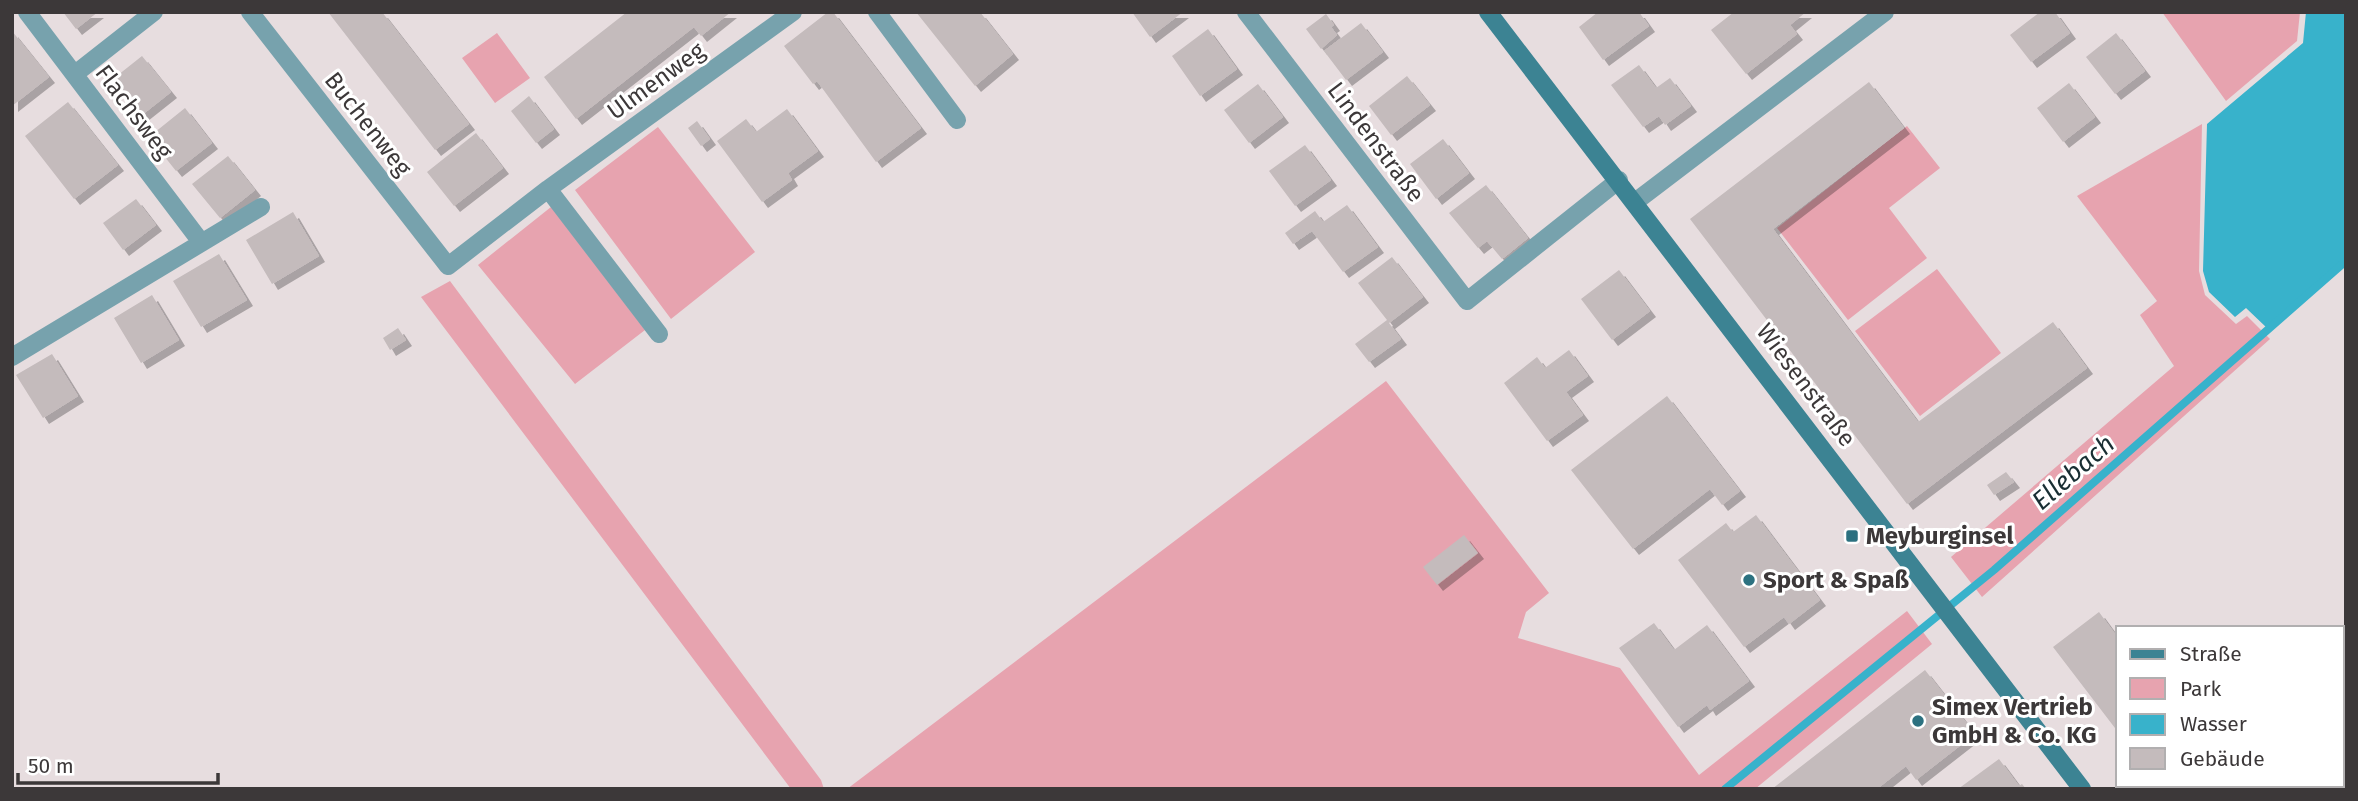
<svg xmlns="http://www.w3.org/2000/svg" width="2358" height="801" viewBox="0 0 2358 801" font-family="'Fira Sans',sans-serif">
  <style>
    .green { fill: #e7a3af }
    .water { fill: #38b2cb }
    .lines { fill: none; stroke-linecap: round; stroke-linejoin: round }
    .stream { stroke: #38b2cb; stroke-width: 8 }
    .building { fill: #c4bbbc; filter: url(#shadow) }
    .street { stroke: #77a2ad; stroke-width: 18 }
    .secondary { stroke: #3c8393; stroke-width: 18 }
    .poi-dot { fill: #2c7180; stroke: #fff; stroke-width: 2.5 }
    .labels { text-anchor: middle; stroke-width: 6; stroke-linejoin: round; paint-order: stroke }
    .street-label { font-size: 24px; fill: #3c3839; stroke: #fff }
    .poi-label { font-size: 24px; font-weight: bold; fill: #3c3839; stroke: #fff; text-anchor: start }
    .water-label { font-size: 26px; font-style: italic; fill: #192e33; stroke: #fff }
  </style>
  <defs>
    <filter id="shadow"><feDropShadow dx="6" dy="6" stdDeviation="0" flood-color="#0004"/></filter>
  </defs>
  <rect width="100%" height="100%" fill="#e7dddf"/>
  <path class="green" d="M2162,12H2300L2297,41L2226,101Z
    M497,33L530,78L495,103L462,58Z
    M2202,124L2199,271L2205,295L2236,324L2247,316L2270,339L1982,597L1951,557L2174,366L2140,315L2157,301L2077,196Z
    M1907,126L1940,168L1889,208L1927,258L1848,320L1777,228Z
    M658,127L755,252L671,319L575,190Z
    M551,207L645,330L575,384L478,265Z
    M1937,269L2001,353L1920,416L1855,331Z
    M450,281L821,780L824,789H791L421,297Z
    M1386,381L1549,593L1526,612L1518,638L1620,668L1699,775L1907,611L1932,644L1755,789H847Z"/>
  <path class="water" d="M2306,12H2346V259L2267,328L2246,308L2235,317L2209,292L2203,271L2207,124L2303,43Z"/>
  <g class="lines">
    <path class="stream" d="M1725,789L1994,570L2346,261"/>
  </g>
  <path class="building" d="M63,12H98L76,29Z
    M328,12H382L469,124L435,150Z
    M627,12H731L701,36L694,27L576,119L544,77Z
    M828,12H833L921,128L876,162L817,81L813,84L784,46Z
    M916,12H980L1013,54L975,86Z
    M1132,12H1183L1150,37Z
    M1598,12H1639L1649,26L1603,60L1579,27Z
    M1734,12H1806L1790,25L1797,34L1746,74L1711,30Z
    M2040,12H2055L2070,33L2031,62L2010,35Z
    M1326,14L1334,25L1331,27L1337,35L1321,49L1306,29Z
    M1361,23L1383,52L1346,80L1324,51Z
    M1208,29L1237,69L1200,96L1172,56Z
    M12,31L49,77L12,106Z
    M2116,33L2145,71L2115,94L2086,57Z
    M142,56L171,92L142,115L113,79Z
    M1639,65L1656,88L1670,78L1691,106L1665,125L1659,116L1643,127L1611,85Z
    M1407,76L1430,105L1391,135L1369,106Z
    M1869,82L1904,128L1773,229L1918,422L2053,322L2087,368L1907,504L1690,219Z
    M2069,83L2095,117L2063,142L2037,108Z
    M1258,84L1283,117L1249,143L1224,110Z
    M529,96L554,129L536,143L511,111Z
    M68,102L118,165L74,199L25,136Z
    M185,108L212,143L176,171L149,137Z
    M787,109L818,151L788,173L792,180L762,202L717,141L746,119L756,132Z
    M697,121L710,139L701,146L688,128Z
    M476,133L503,168L454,206L427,172Z
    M1443,139L1469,173L1436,199L1410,164Z
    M1305,145L1331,180L1295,206L1269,171Z
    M228,156L255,190L220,218L192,184Z
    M1486,185L1528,238L1502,259L1487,241L1478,248L1449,213Z
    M136,199L156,225L123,250L103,223Z
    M1347,205L1378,247L1343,272L1312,231L1293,244L1285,233L1315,211L1323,222Z
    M293,212L319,256L272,284L246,240Z
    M219,254L247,300L201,327L173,281Z
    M1392,257L1423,297L1389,323L1401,339L1369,362L1355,344L1387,320L1358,283Z
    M1619,270L1650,311L1612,340L1581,299Z
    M152,295L179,340L141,363L114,318Z
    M398,328L406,340L390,350L383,338Z
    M1569,350L1588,376L1566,392L1583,415L1547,441L1504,383L1537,357L1545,368Z
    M52,354L78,396L43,418L16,375Z
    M1667,396L1740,491L1722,505L1710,489L1633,549L1571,470Z
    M2006,472L2014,482L1994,495L1987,485Z
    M1756,515L1820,600L1789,624L1784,617L1744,647L1678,560L1726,523L1733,532Z
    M1464,535L1478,553L1437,585L1423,567Z
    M2099,612L2118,638V732L2053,647Z
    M1654,623L1674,650L1707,625L1749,681L1710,710L1707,705L1678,727L1619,648Z
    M1925,670L1975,734L1916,780L1906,766L1877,789H1772Z
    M1999,759L2019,786L2022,784L2026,789H1958Z
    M2159,785H2231L2233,789H2161Z"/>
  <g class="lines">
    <path class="street" d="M27,12L201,242
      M250,12L448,266L548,189L793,12
      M877,12L957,120
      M1246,12L1467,301L1619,180
      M75,74L154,12
      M548,189L659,334
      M1635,202L1885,12
      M12,357L261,207"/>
    <path class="secondary" d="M1488,12L2082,789"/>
  </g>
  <g class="poi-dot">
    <rect x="1845" y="529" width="14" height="14" rx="3.5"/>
    <circle cx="1749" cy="580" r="7"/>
    <circle cx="1918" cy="721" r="7"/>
  </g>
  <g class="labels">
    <g class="street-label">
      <text transform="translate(656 81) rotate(-36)" y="8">Ulmenweg</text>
      <text transform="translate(134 112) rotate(53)" y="8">Flachsweg</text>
      <text transform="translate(368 124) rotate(52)" y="8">Buchenweg</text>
      <text transform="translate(1376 142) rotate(53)" y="8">Lindenstraße</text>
      <text transform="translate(1806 385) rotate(53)" y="8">Wiesenstraße</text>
    </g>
    <g class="poi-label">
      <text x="1866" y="544">Meyburginsel</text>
      <text x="1763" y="588">Sport &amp; Spaß</text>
      <text x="1932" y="715">Simex Vertrieb<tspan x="1932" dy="28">GmbH &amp; Co. KG</tspan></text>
    </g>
    <g class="water-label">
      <text transform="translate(2073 472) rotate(-41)" y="9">Ellebach</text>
    </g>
  </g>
  <rect width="2358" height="801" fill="none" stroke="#3c3839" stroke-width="28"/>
  <rect x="2116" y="626" width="228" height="161" fill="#ffffff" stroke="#b1afb0" stroke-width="2"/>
  <rect x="2130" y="649" width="35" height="10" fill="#3c8393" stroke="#b1afb0" stroke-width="2"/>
  <text x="2180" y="661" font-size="21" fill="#3c3839">Straße</text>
  <rect x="2130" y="678" width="35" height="21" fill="#e7a3af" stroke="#b1afb0" stroke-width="2"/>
  <text x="2180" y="696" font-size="21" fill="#3c3839">Park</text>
  <rect x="2130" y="714" width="35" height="21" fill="#38b2cb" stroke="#b1afb0" stroke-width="2"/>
  <text x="2180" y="731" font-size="21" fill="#3c3839">Wasser</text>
  <rect x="2130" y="748" width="35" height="21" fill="#c4bbbc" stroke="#b1afb0" stroke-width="2"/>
  <text x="2180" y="766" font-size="21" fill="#3c3839">Gebäude</text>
  <path d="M18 773v10h200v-10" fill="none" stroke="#3c3839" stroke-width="3.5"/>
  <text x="28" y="773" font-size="21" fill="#3c3839" stroke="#ffffff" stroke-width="5" paint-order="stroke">50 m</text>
</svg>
